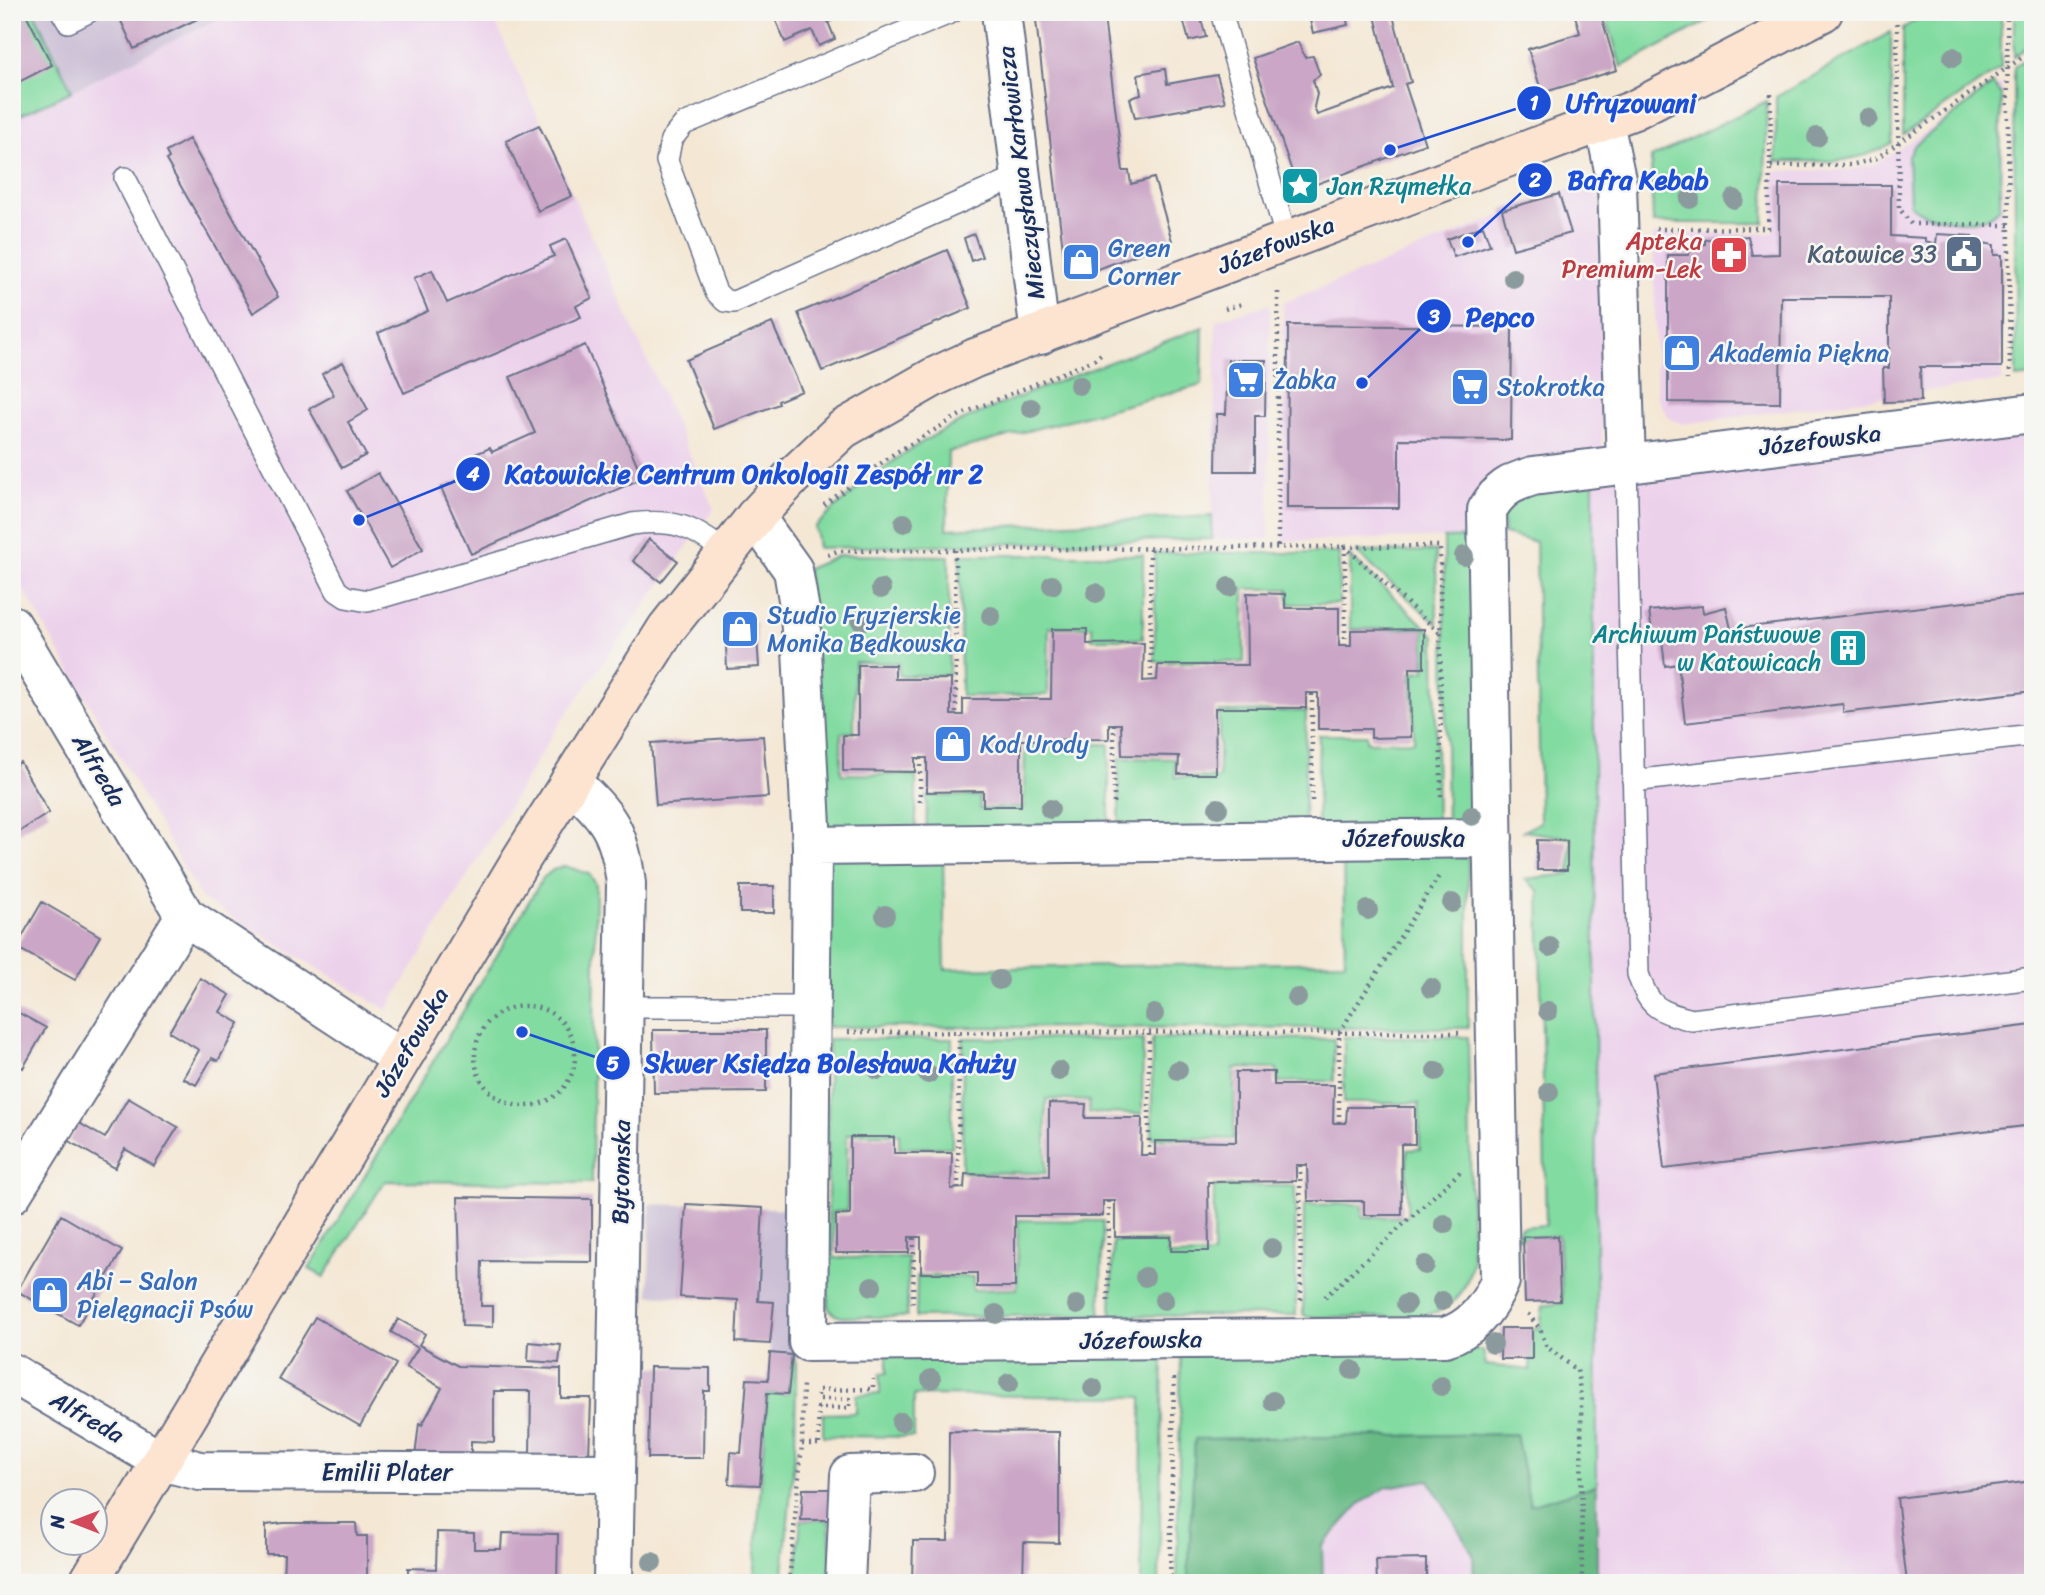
<svg xmlns="http://www.w3.org/2000/svg" width="2045" height="1595" viewBox="0 0 2045 1595" font-family="Sriracha,sans-serif">
  <style>
    .built { fill: #ecd1eb }
    .industrial { fill: #cbbfd5 }
    .green { fill: #82dba0; stroke: #4e857f; stroke-width: 2 }
    .forest { fill: #69bb86; stroke: #427572; stroke-width: 2 }
    .building { fill: #cba6c6 }
    .lines { fill: none; stroke-linecap: round; stroke-linejoin: round }
    .lane-casing { stroke: #677088; stroke-width: 24 }
    .street-casing { stroke: #677088; stroke-width: 42 }
    .secondary-casing { stroke: #677088; stroke-width: 42 }
    .path { stroke: #677088; stroke-width: 4.5; stroke-dasharray: 2 5; stroke-linecap: butt }
    .lane { stroke: #fff; stroke-width: 21 }
    .street { stroke: #fff; stroke-width: 38 }
    .secondary { stroke: #fde4d1; stroke-width: 38 }
    .tree { fill: #8b9a9c }
    .labels { text-anchor: middle; stroke-width: 5; stroke-linejoin: round; paint-order: stroke }
    .street-label { font-size: 24px; fill: #1b2f5e; stroke: #f6f6f2 }
    .culture-label { font-size: 24px; fill: #0d838f; stroke: #f6f6f2; text-anchor: start }
    .health-label { font-size: 24px; fill: #be3a42; stroke: #f6f6f2; text-anchor: end }
    .shop-label { font-size: 24px; fill: #366cbe; stroke: #f6f6f2; text-anchor: start }
    .service-label { font-size: 24px; fill: #4e5e75; stroke: #f6f6f2; text-anchor: end }
    .leader { fill: none; stroke: #1d4ed8; stroke-width: 2.5 }
    .callout-dot { fill: #1d4ed8; stroke: #f6f6f2; stroke-width: 2.5 }
    .mark-label { font-size: 21px; text-anchor: middle; font-weight: bold; fill: #fff }
    .callout-label { font-size: 26px; text-anchor: middle; font-weight: bold; fill: #1d4ed8; stroke: #f6f6f2; stroke-width: 5; stroke-linejoin: round; paint-order: stroke }
  </style>
  <rect width="100%" height="100%" fill="#f6f6f2"/>
  <filter id="ink" filterUnits="userSpaceOnUse"><feTurbulence type="fractalNoise" baseFrequency=".0143" numOctaves="2"/><feDisplacementMap in="SourceGraphic" scale="14" xChannelSelector="R" yChannelSelector="G"/><feConvolveMatrix kernelMatrix="1 2 1 2 8 2 1 2 1" color-interpolation-filters="sRGB"/></filter>
  <filter id="wash" filterUnits="userSpaceOnUse"><feTurbulence type="fractalNoise" baseFrequency=".00686" numOctaves="4" result="noise"/><feDisplacementMap in="SourceGraphic" scale="28" xChannelSelector="R" yChannelSelector="G"/><feGaussianBlur stdDeviation="1.57" result="paint"/><feColorMatrix in="noise" values="0 0 0 0 0 0 0 0 0 0 0 0 0 0 0 0 0 1.4 0 .05"/><feComposite in="paint" operator="in"/></filter>
  <g filter="url(#wash)">
    <rect width="100%" height="100%" fill="#f4e8d5"/>
    <path class="built" d="M231,12H491L714,509L555,730L387,1010L202,899L12,570V119Z
      M2002,83V381L1683,424L1670,419L1657,398L1653,235L1773,233L1774,171L1850,170L1875,164Z
      M1600,176L1602,459L1479,537L1283,541V303Z
      M1270,304L1269,539H1212L1216,320Z
      M2033,426V1583H1597L1593,480Z
      M1516,1434L1545,1583H1188L1195,1439Z"/>
    <path class="industrial" d="M34,12H231L72,91Z
      M650,1204L798,1209L796,1363L793,1356L788,1394L767,1393L773,1302L649,1295Z"/>
    <path class="green" d="M12,12H34L72,91L12,119Z
      M1605,12H1725L1621,67Z
      M1930,12H2001V68L1903,135V28Z
      M2014,12H2033V41L2014,57Z
      M1891,32L1892,143C1856,166 1817,161 1776,161V97Z
      M2033,53V376L2016,378L2014,67Z
      M1993,84L2001,94L2000,208C1996,211 1991,216 1986,218C1967,225 1924,219 1910,204L1908,155L1915,145Z
      M1767,101L1764,223H1653L1651,158Z
      M1203,327L1202,385L948,452L947,529L1212,516V539L818,548L815,527C858,485 907,446 962,421C1040,386 1123,358 1203,327Z
      M1593,480L1597,1485L1530,1505L1516,1434L1195,1439L1188,1583H1177L1181,1355L1483,1350L1486,1365L1530,1370L1532,1328H1540L1543,1306L1563,1303L1558,1236L1515,1238L1521,1227L1546,1225L1539,891L1525,879L1570,874L1571,838L1524,831L1540,822L1536,542L1504,534L1503,515L1515,497Z
      M1479,537L1484,832H1447L1444,538Z
      M1436,551L1437,624L1356,552Z
      M1155,553H1339V604H1289L1288,589H1244V662H1155Z
      M840,555L949,556V675L899,676L898,663L855,662L854,732L841,733V774L916,775V838L827,841L807,569Z
      M960,555H1143V639H1092V627H1049L1048,695L961,696Z
      M1350,556L1435,636L1437,832H1317L1319,735H1367V742L1414,741L1412,672L1425,671L1424,629H1350Z
      M1306,711L1304,831L1119,836V758L1175,759V777L1219,778V712Z
      M1109,744V834L926,839L927,796H979L980,809L1024,807L1025,745Z
      M1439,844L1468,859V1028L828,1027L826,853H943L945,969L1345,962L1343,854Z
      M565,866L589,874L596,884L592,1183L385,1181L324,1277L309,1269L543,878L553,870Z
      M1344,1037H1468L1472,1261C1463,1319 1425,1317 1378,1317C1354,1317 1330,1317 1307,1317L1303,1314L1304,1205L1362,1204V1217H1407V1150L1420,1149L1419,1103H1344Z
      M963,1038L1143,1040L1142,1114L1089,1113V1101L1046,1099V1173L962,1172Z
      M1152,1038L1334,1039V1081L1278,1082L1277,1069L1234,1068V1139L1152,1138Z
      M828,1039H952V1147L899,1148V1134H847V1211L833,1212L834,1258L908,1257L907,1317H842L835,1315L828,1307Z
      M1214,1186H1295L1296,1315L1111,1316L1113,1241L1167,1242L1168,1256L1213,1255Z
      M1018,1220L1103,1221L1100,1315L916,1317L917,1276L973,1277V1290L1017,1289Z
      M1163,1354L1159,1583H1141L1142,1397L914,1395V1437L823,1436V1414L856,1413V1395L880,1394V1374L887,1373V1355Z
      M792,1355L796,1363L795,1449L782,1583H754L767,1393L788,1394Z
      M801,1520H829L833,1583H795Z"/>
    <path class="forest" d="M1516,1434L1530,1505L1597,1485V1583H1474L1473,1554L1429,1480L1387,1487L1360,1504L1322,1546L1323,1583H1188L1195,1439Z"/>
    <g id="blocks">
      <path class="building" d="M12,12H25L52,65L17,83L15,79L12,80Z
        M135,12H212L134,49L120,19Z
        M772,12H850L828,22L835,39L819,46L812,30L785,42Z
        M1035,12H1117L1104,17L1123,171H1129L1131,184L1154,178L1172,241L1077,277L1065,266Z
        M1174,12H1199L1206,37L1189,41L1182,15L1175,17Z
        M1308,12H1345L1348,25L1313,33Z
        M1374,12H1392L1411,82L1405,84L1425,144L1306,188L1300,186L1296,183L1253,58L1298,42L1305,57L1313,56L1320,75L1313,80L1317,94L1314,107L1317,115L1393,88Z
        M1574,12H1600L1617,70L1542,93L1528,49L1580,33Z
        M1165,69L1167,84L1217,75L1225,102L1135,118L1130,98L1141,95L1138,74Z
        M539,125L572,196L538,211L506,141Z
        M189,139L278,297L253,313L166,160L169,158L166,152Z
        M1779,185H1891V236L1925,238V241L1936,244L1937,234L1972,236V241L1994,245V255H2002V367H1920L1921,401L1884,402L1883,368H1889V297H1781L1780,403L1668,402V255H1689L1690,246L1705,244V240L1748,236L1752,255L1779,254Z
        M1559,194L1571,233L1513,249L1502,210Z
        M1483,226L1490,245L1454,257L1447,239Z
        M974,234L982,257L971,261L964,238Z
        M566,239L592,298L576,306L581,317L404,393L378,333L428,311L414,278L432,270L447,303L554,256L550,246Z
        M947,250L971,308L822,371L798,313Z
        M772,323L802,391L778,401L779,404L714,429L686,360Z
        M1288,325L1512,327L1511,440L1399,439V508H1287Z
        M585,345L643,478L471,554L441,488L480,470L475,454L490,448L492,452L535,433L510,377Z
        M1228,360H1266L1265,416H1255V471H1216L1217,414H1226Z
        M343,362L368,410L348,422L366,455L342,468L309,409L334,395L322,374Z
        M378,473L423,549L390,568L347,491Z
        M649,539L678,561L661,582L633,561Z
        M1247,593L1285,594V608H1339V646H1351V630L1424,629V668H1410L1411,737L1371,738V729H1318V693H1306V708H1215L1216,774H1178L1179,756L1122,755L1121,724H1109V739L1021,740V806H983V791L927,792V758H915V772L843,771V735H858V665H895V679H951V715H963V699H1051L1052,629H1087V644L1144,643L1143,681L1157,680L1158,665H1248Z
        M2033,594V691L1843,713V704L1685,723L1678,664L1665,666L1661,631L1652,632L1649,611L1702,606L1703,613L1726,607L1731,629Z
        M756,622L759,667L727,669L725,624Z
        M763,736L768,797L656,805L651,743Z
        M20,762L49,813L12,836V767Z
        M1537,840L1567,841V870H1537Z
        M740,886H774V913H740Z
        M42,902L100,936L75,980L16,947Z
        M200,978L230,995L220,1012L239,1023L218,1061L212,1058L196,1085L183,1078L199,1050L169,1032Z
        M12,1009L46,1028L23,1068L12,1061Z
        M2033,1025V1125L1664,1169L1653,1073Z
        M653,1030H766V1092L654,1093Z
        M1236,1072H1274V1085H1334L1333,1123H1346L1347,1107H1415V1144H1401L1402,1215H1364V1201H1308L1307,1165H1296V1181L1208,1182L1209,1251H1171V1237H1115V1201H1103V1216H1015V1287H977V1273H921V1237H909V1253H836V1215H850V1137H894V1153H952L951,1189L964,1188L965,1174L1049,1176V1103L1086,1104L1085,1118H1142L1141,1155H1155V1141L1236,1142Z
        M128,1098L178,1127L154,1166L125,1149L115,1168L69,1141L79,1123L105,1138Z
        M458,1197L592,1199V1262L482,1261L481,1306H493V1327L462,1326Z
        M686,1204L763,1208L758,1301L774,1302L770,1344L736,1342L738,1300L680,1297Z
        M61,1215L122,1251L78,1325L17,1291Z
        M1558,1236L1560,1301L1525,1302L1523,1237Z
        M315,1317L396,1364L360,1426L278,1379Z
        M398,1319L425,1334L419,1345L458,1366L561,1369V1398H591L589,1457L530,1456L531,1391H494V1442L471,1441V1457H415L419,1423L422,1425L442,1388L406,1367L418,1348L391,1332Z
        M1501,1328H1532V1359H1500Z
        M529,1342L561,1345L559,1363L528,1361Z
        M770,1353L792,1355L788,1394L767,1393L760,1485L729,1484L731,1452L741,1453L747,1379L768,1380Z
        M650,1367L710,1368V1391H704L703,1458H648Z
        M949,1431L1059,1432V1543L1024,1542L1023,1583H912L913,1541H948Z
        M2033,1481V1581L1907,1583L1897,1498Z
        M803,1489H831L830,1520H801Z
        M284,1523H356L357,1536H367V1583H283L284,1554H266V1525Z
        M437,1532L474,1533V1549H501L502,1533L558,1534L557,1583L408,1582V1568L436,1569Z
        M1426,1559V1583H1377L1376,1560Z"/>
    </g>
  </g>
  <g filter="url(#ink)">
    <use href="#blocks" fill-opacity="0" stroke="#677088" stroke-width="2"/>
    <g class="lines">
      <defs>
        <path id="lane" d="M62,12L68,22L88,12
          M952,12L684,124L671,140L667,161L716,292L725,301L734,302L1021,175
          M1221,12L1287,240
          M125,178L337,591L346,597L368,601L632,524C674,519 692,526 725,552
          M1626,464L1638,974C1649,1008 1658,1011 1692,1020L2033,978
          M1633,781L2033,735
          M624,1007H812"/>
        <path id="street" d="M1001,12L1040,335
          M1604,122L1617,184L1626,464
          M755,517L793,570L800,611L812,846L808,1342L1445,1337C1473,1329 1489,1307 1500,1281L1487,510C1499,489 1510,483 1533,476L2033,413
          M12,625L185,916L401,1058
          M570,781C608,816 620,831 626,884L613,1583
          M812,846L1493,838
          M12,1194L185,916
          M12,1373L161,1461L200,1471L615,1473
          M845,1583L850,1475L914,1473"/>
        <path id="secondary" d="M88,1583L520,861L667,628L755,517L791,478L843,429L934,377L975,358L1634,110L1823,12"/>
      </defs>
      <use href="#lane" class="lane-casing"/>
      <use href="#street" class="street-casing"/>
      <use href="#secondary" class="secondary-casing"/>
      <path class="path" d="M2007,12L2010,377
        M1897,23L1899,208L1911,224L2009,225
        M1770,166L1771,94
        M1656,229L1768,228L1770,166L1851,165L1875,159L2033,50
        M1278,292V548
        M1225,309L1242,304
        M824,505L895,453L962,414L1094,360L1101,354
        M1150,549L1151,681
        M955,550L956,715
        M828,555L837,551L1440,546L1441,800
        M1345,646V547L1440,633
        M1114,724V803
        M920,758V807
        M1312,801V693
        M475 1056a50 50 0 1 1 100 0a50 50 0 1 1-100 0Z
        M848,1032L1459,1033
        M1339,1123V1033L1439,876
        M1149,1155V1032
        M1300,1165L1301,1301
        M958,1189L959,1032
        M1325,1297L1460,1172
        M1108,1301L1109,1201
        M913,1303L914,1237
        M1528,1314L1540,1329L1547,1347L1577,1370L1581,1398L1582,1583
        M802,1444H822
        M819,1444L818,1408H850V1399H818V1390L873,1389V1379
        M789,1583L802,1444L803,1381
        M1170,1583L1174,1377"/>
      <use href="#lane" class="lane"/>
      <use href="#street" class="street"/>
      <use href="#secondary" class="secondary"/>
    </g>
    <g class="tree">
      <circle cx="1953" cy="57" r="10"/>
      <circle cx="1868" cy="118" r="10"/>
      <circle cx="1817" cy="137" r="10"/>
      <circle cx="1690" cy="199" r="10"/>
      <circle cx="1734" cy="199" r="10"/>
      <circle cx="1513" cy="278" r="10"/>
      <circle cx="1079" cy="385" r="10"/>
      <circle cx="1031" cy="408" r="10"/>
      <circle cx="904" cy="523" r="10"/>
      <circle cx="1464" cy="556" r="10"/>
      <circle cx="1052" cy="585" r="10"/>
      <circle cx="1229" cy="587" r="10"/>
      <circle cx="881" cy="589" r="10"/>
      <circle cx="1096" cy="593" r="10"/>
      <circle cx="991" cy="616" r="10"/>
      <circle cx="861" cy="621" r="10"/>
      <circle cx="1218" cy="808" r="10"/>
      <circle cx="1050" cy="809" r="10"/>
      <circle cx="1472" cy="816" r="10"/>
      <circle cx="1452" cy="903" r="10"/>
      <circle cx="1368" cy="910" r="10"/>
      <circle cx="885" cy="915" r="10"/>
      <circle cx="1550" cy="947" r="10"/>
      <circle cx="999" cy="980" r="10"/>
      <circle cx="1431" cy="988" r="10"/>
      <circle cx="1297" cy="998" r="10"/>
      <circle cx="1548" cy="1011" r="10"/>
      <circle cx="1154" cy="1014" r="10"/>
      <circle cx="878" cy="1070" r="10"/>
      <circle cx="1178" cy="1070" r="10"/>
      <circle cx="1059" cy="1071" r="10"/>
      <circle cx="1436" cy="1071" r="10"/>
      <circle cx="928" cy="1074" r="10"/>
      <circle cx="1549" cy="1092" r="10"/>
      <circle cx="1444" cy="1224" r="10"/>
      <circle cx="1272" cy="1248" r="10"/>
      <circle cx="1425" cy="1265" r="10"/>
      <circle cx="1145" cy="1277" r="10"/>
      <circle cx="872" cy="1286" r="10"/>
      <circle cx="1164" cy="1300" r="10"/>
      <circle cx="1442" cy="1301" r="10"/>
      <circle cx="1406" cy="1304" r="10"/>
      <circle cx="1077" cy="1305" r="10"/>
      <circle cx="996" cy="1314" r="10"/>
      <circle cx="1493" cy="1344" r="10"/>
      <circle cx="1352" cy="1370" r="10"/>
      <circle cx="931" cy="1379" r="10"/>
      <circle cx="1009" cy="1383" r="10"/>
      <circle cx="1441" cy="1386" r="10"/>
      <circle cx="1093" cy="1388" r="10"/>
      <circle cx="1273" cy="1401" r="10"/>
      <circle cx="901" cy="1422" r="10"/>
      <circle cx="652" cy="1562" r="10"/>
    </g>
  </g>
  <defs>
    <symbol id="sight-square" viewBox="-11 -11 22 22"><rect x="-9" y="-9" width="18" height="18" rx="4" fill="#0f9aa8" stroke="#f6f6f2"/><path d="M0-6L1.8-2.2L6-1.7L2.9 1.2L3.7 5.4L0 3.3L-3.7 5.4L-2.9 1.2L-6-1.7L-1.8-2.2Z" fill="#fff"/></symbol>
    <symbol id="civic-square" viewBox="-11 -11 22 22"><rect x="-9" y="-9" width="18" height="18" rx="4" fill="#5c6f8a" stroke="#f6f6f2"/><path d="M-.6-6.5H3V-4.5H.6V-3L4-1V1h2V6H-6V1h2V-1L-.6-3ZM-1.2 2.5V6h2.4V2.5Z" fill="#fff"/></symbol>
    <symbol id="pharmacy-square" viewBox="-11 -11 22 22"><rect x="-9" y="-9" width="18" height="18" rx="4" fill="#e0444e" stroke="#f6f6f2"/><path d="M-2-6h4v4h4v4h-4v4h-4v-4h-4v-4h4Z" fill="#fff"/></symbol>
    <symbol id="shop-square" viewBox="-11 -11 22 22"><rect x="-9" y="-9" width="18" height="18" rx="4" fill="#3f7fe0" stroke="#f6f6f2"/><path d="M-5-2.5h2.3a2.7 3.5 0 0 1 5.4 0H5L5.5 6h-11ZM-1.5-2.5h3a1.5 2.3 0 0 0-3 0Z" fill="#fff"/></symbol>
    <symbol id="supermarket-square" viewBox="-11 -11 22 22"><rect x="-9" y="-9" width="18" height="18" rx="4" fill="#3f7fe0" stroke="#f6f6f2"/><path d="M-6-5.5h2.5l.6 2H6L4.5 2H-2.5L-4.4-4H-6ZM-1.5 3.2a1.3 1.3 0 1 0 .1 0ZM3 3.2a1.3 1.3 0 1 0 .1 0Z" fill="#fff"/></symbol>
    <symbol id="building-square" viewBox="-11 -11 22 22"><rect x="-9" y="-9" width="18" height="18" rx="4" fill="#0f9aa8" stroke="#f6f6f2"/><path d="M-4-6H4V6H1V3H-1V6H-4ZM-2.5-4.3h1.7v1.8h-1.7ZM.8-4.3h1.7v1.8H.8ZM-2.5-1h1.7V.8h-1.7ZM.8-1h1.7V.8H.8Z" fill="#fff"/></symbol>
  </defs>
  <g fill-rule="evenodd">
    <use href="#sight-square" x="1278" y="164" width="44" height="44"/>
    <use href="#civic-square" x="1942" y="232" width="44" height="44"/>
    <use href="#pharmacy-square" x="1707" y="233" width="44" height="44"/>
    <use href="#shop-square" x="1059" y="240" width="44" height="44"/>
    <use href="#shop-square" x="1660" y="331" width="44" height="44"/>
    <use href="#supermarket-square" x="1224" y="358" width="44" height="44"/>
    <use href="#supermarket-square" x="1448" y="365" width="44" height="44"/>
    <use href="#shop-square" x="718" y="607" width="44" height="44"/>
    <use href="#building-square" x="1826" y="626" width="44" height="44"/>
    <use href="#shop-square" x="931" y="722" width="44" height="44"/>
    <use href="#shop-square" x="28" y="1273" width="44" height="44"/>
  </g>
  <g class="labels">
    <g class="street-label">
      <text transform="translate(1021 173) rotate(-97)" y="8">Mieczysława Karłowicza</text>
      <text transform="translate(1276 245) rotate(-21)" y="8">Józefowska</text>
      <text transform="translate(1820 440) rotate(-7)" y="8">Józefowska</text>
      <text transform="translate(99 770) rotate(59)" y="8">Alfreda</text>
      <text x="1404" y="846">Józefowska</text>
      <text transform="translate(411 1042) rotate(-59)" y="8">Józefowska</text>
      <text transform="translate(621 1172) rotate(-89)" y="8">Bytomska</text>
      <text transform="translate(1141 1340) rotate(-1)" y="8">Józefowska</text>
      <text transform="translate(87 1417) rotate(30)" y="8">Alfreda</text>
      <text x="387" y="1480">Emilii Plater</text>
    </g>
    <g class="culture-label">
      <text x="1327" y="194">Jan Rzymełka</text>
      <text x="1821" y="642" text-anchor="end">Archiwum Państwowe<tspan x="1821" dy="28">w Katowicach</tspan></text>
    </g>
    <g class="health-label">
      <text x="1702" y="249">Apteka<tspan x="1702" dy="28">Premium-Lek</tspan></text>
    </g>
    <g class="shop-label">
      <text x="1108" y="256">Green<tspan x="1108" dy="28">Corner</tspan></text>
      <text x="1709" y="361">Akademia Piękna</text>
      <text x="1273" y="388">Żabka</text>
      <text x="1497" y="395">Stokrotka</text>
      <text x="767" y="623">Studio Fryzjerskie<tspan x="767" dy="28">Monika Będkowska</tspan></text>
      <text x="980" y="752">Kod Urody</text>
      <text x="77" y="1289">Abi – Salon<tspan x="77" dy="28">Pielęgnacji Psów</tspan></text>
    </g>
    <g class="service-label">
      <text x="1937" y="262">Katowice 33</text>
    </g>
  </g>
  <path class="leader" d="M1390 150L1534 103M1468 242L1535 180M1362 383L1434 316M359 520L473 474M522 1032L613 1063"/>
  <g class="callout-dot">
    <circle cx="1390" cy="150" r="7"/>
    <circle cx="1468" cy="242" r="7"/>
    <circle cx="1362" cy="383" r="7"/>
    <circle cx="359" cy="520" r="7"/>
    <circle cx="522" cy="1032" r="7"/>
    <circle cx="1534" cy="103" r="18"/>
    <circle cx="1535" cy="180" r="18"/>
    <circle cx="1434" cy="316" r="18"/>
    <circle cx="473" cy="474" r="18"/>
    <circle cx="613" cy="1063" r="18"/>
  </g>
  <g class="mark-label">
    <text x="1534" y="110">1</text>
    <text x="1535" y="187">2</text>
    <text x="1434" y="324">3</text>
    <text x="473" y="481">4</text>
    <text x="613" y="1071">5</text>
  </g>
  <g class="callout-label">
    <text x="1631" y="112">Ufryzowani</text>
    <text x="1638" y="189">Bafra Kebab</text>
    <text x="1500" y="326">Pepco</text>
    <text x="744" y="483">Katowickie Centrum Onkologii Zespół nr 2</text>
    <text x="830" y="1072">Skwer Księdza Bolesława Kałuży</text>
  </g>
  <rect width="2045" height="1595" fill="none" stroke="#f6f6f2" stroke-width="42"/>
  <g transform="translate(74 1522) rotate(270)"><circle r="33" fill="#f6f6f2" stroke="#9ea6b7" stroke-width="2"/>
  <path d="M0-5L12 26L0 18L-12 26Z" fill="#d1495b"/>
  <text y="-10" font-size="19" font-weight="bold" text-anchor="middle" fill="#1b2f5e">N</text>
  </g>
</svg>
